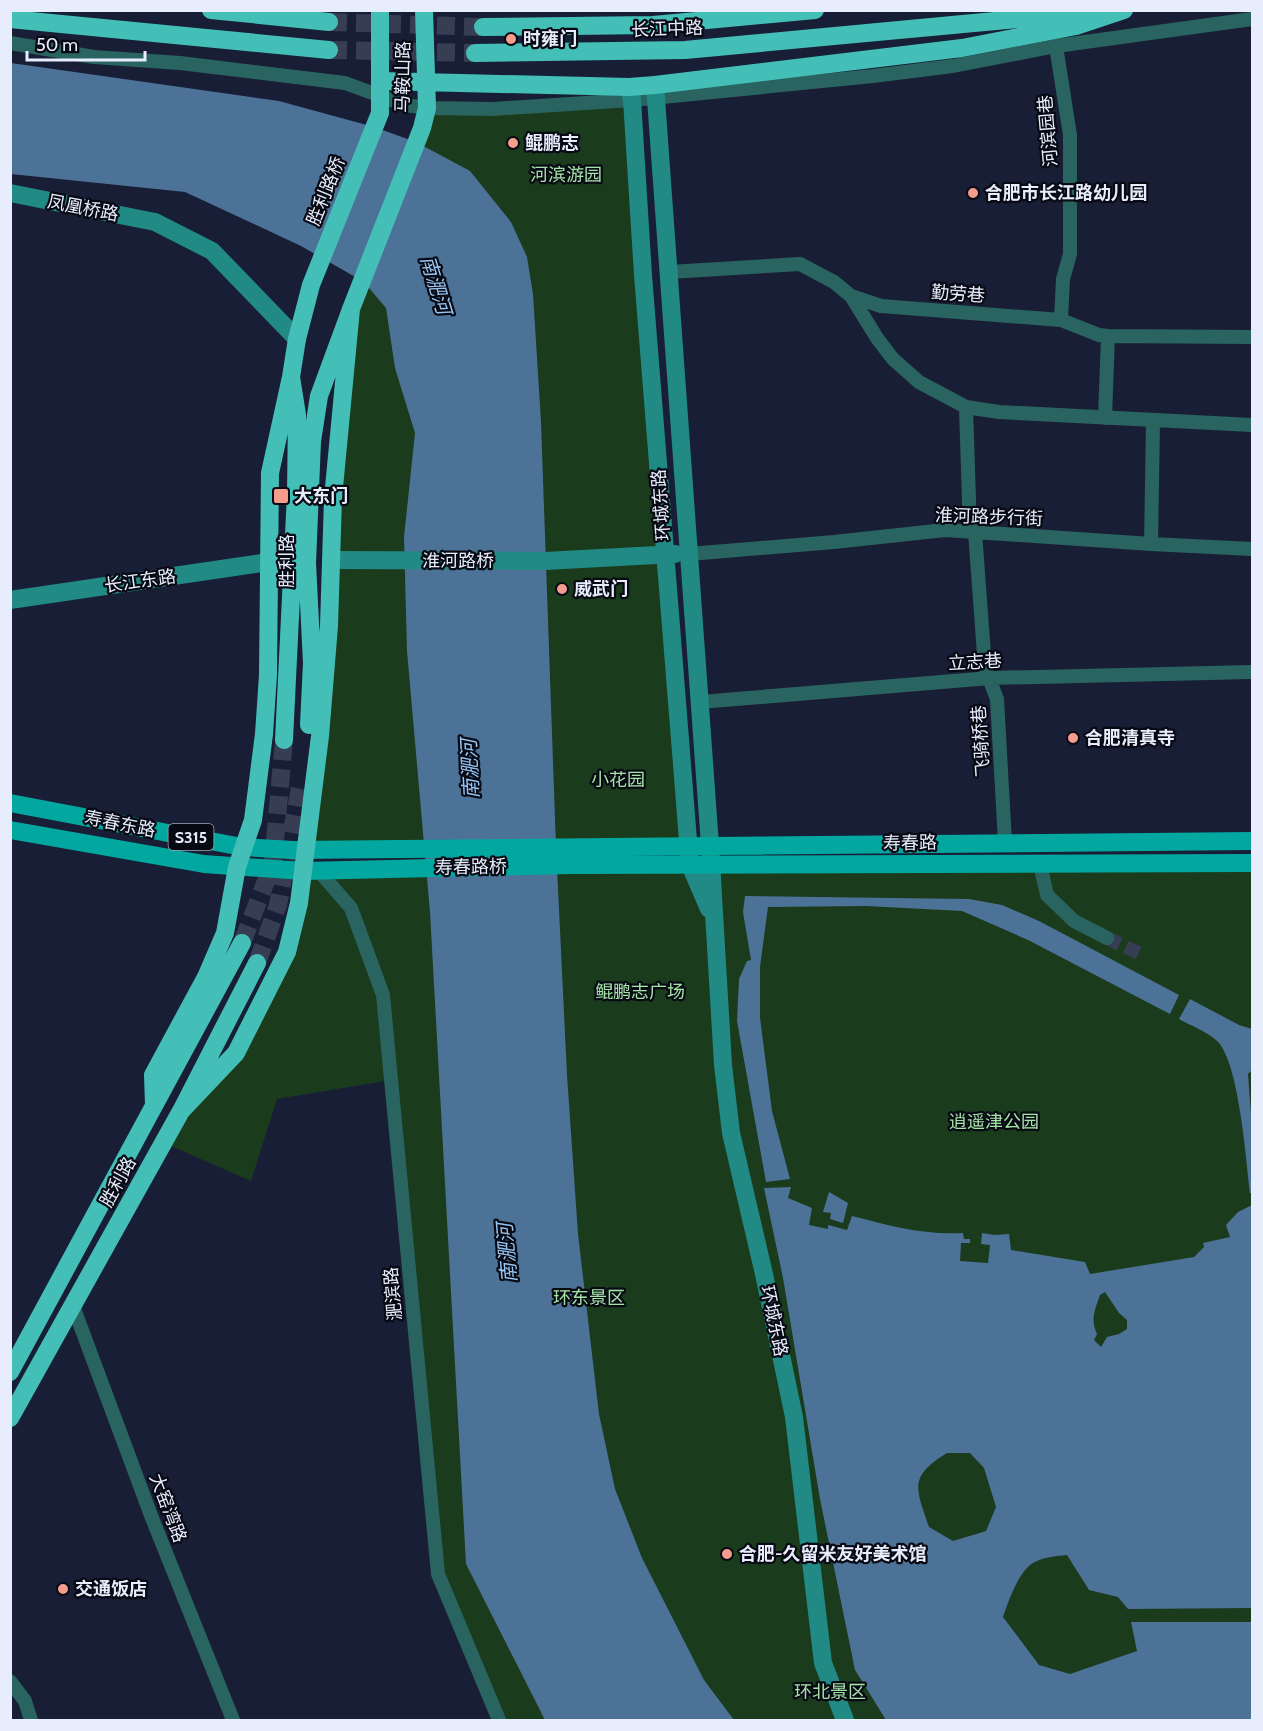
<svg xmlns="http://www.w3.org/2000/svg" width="1263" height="1731" viewBox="0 0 1263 1731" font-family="Cabin,'Noto Sans SC',sans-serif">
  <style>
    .green { fill: #1a3b1c }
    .water { fill: #4c7298; fill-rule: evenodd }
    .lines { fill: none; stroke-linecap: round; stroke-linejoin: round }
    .street-tunnel { stroke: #373d53; stroke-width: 14; stroke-dasharray: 14 7; stroke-linecap: butt }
    .highway-tunnel { stroke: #373d53; stroke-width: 18; stroke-dasharray: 18 9; stroke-linecap: butt }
    .street { stroke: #2a6460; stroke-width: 14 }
    .secondary { stroke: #218a84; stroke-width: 18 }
    .primary { stroke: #02a8a0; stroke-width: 18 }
    .highway { stroke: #44bfb7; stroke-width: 18 }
    .poi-dot { fill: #f49d8d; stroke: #070913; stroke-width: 2 }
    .labels { text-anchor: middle; stroke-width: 4.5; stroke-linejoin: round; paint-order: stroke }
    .shield { fill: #070913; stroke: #a4a9b8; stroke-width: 1.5 }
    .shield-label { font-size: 16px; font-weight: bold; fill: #e8edfe }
    .street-label { font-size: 18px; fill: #e8edfe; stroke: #070913 }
    .poi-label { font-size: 18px; font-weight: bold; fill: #e8edfe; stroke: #070913; text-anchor: start }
    .park-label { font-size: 18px; fill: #a5e3a6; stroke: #070913 }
    .water-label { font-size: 20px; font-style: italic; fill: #97c6f5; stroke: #070913 }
  </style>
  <rect width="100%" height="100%" fill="#181e35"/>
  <path class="green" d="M632,100L688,846L304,850L351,309L427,108Z
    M1252,863V1720H499L438,1574L391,1080L277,1099L251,1181L164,1143L236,1053L287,952L303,871L711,865Z"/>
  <path class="water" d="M11,63L279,101L374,127L416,142L470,171L511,222L527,257L533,294L541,422L556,847L567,1075L578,1234L599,1414L615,1489L642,1558L704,1680L734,1720H545L466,1564L430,912L407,651L404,537L415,433L395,368L386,308L364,282L301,246L185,192L11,174Z
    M745,896L969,899L1002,905L1039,921L1179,995L1170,1014L1028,940L962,911L866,906L768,907L760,967V1018L772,1111L790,1179L766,1182L737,1021L739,979L747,961L751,960L743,912Z
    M1190,999L1239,1025L1252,1029V1070L1248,1074L1252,1127V1193H1250C1246,1161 1239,1059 1216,1040C1206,1031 1191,1026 1179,1019Z
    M791,1187L788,1198L812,1208L809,1225L828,1229V1225L847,1230L852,1216C891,1226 922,1235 963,1233L964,1239H970V1243H961L960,1261L988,1263L990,1245L981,1244L982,1233L994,1235L1009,1234L1011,1250L1085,1262L1090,1274L1194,1257L1204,1247L1203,1243L1230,1237L1226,1225L1238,1212L1252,1205V1608L1128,1609L1118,1597L1089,1590L1067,1555C1055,1556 1044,1557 1033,1563C1019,1571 1008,1602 1003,1617L1039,1665L1070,1674L1137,1651L1131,1622H1252V1720H886L855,1670L820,1499L783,1278L764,1188ZM1105,1292L1119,1313L1127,1320V1329L1119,1334L1107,1337L1101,1347L1094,1340L1097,1334C1090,1319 1095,1310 1100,1295ZM947,1453H970L984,1468L996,1507L986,1531L953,1541L929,1527C916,1488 908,1477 947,1453Z
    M829,1192L848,1203L843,1223L830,1219L831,1213L823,1212Z"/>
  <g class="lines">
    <path class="street-tunnel" d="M1107,938L1145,956"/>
    <path class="highway-tunnel" d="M329,22L483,27
      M329,50L475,53
      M242,943L273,863L284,740
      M257,963L278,905L301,783"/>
    <path class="street" d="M10,43L94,57L180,63L345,83L405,105L427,108L492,109L632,100L873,76L953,66L1056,46L1252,19
      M1056,46L1070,135V254L1063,279L1061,320
      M669,272L800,264L834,282L851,296L881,306L1061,320L1099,335L1108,336L1252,337
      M851,296L877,338L893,359L919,382L966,407L999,412L1252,425
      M966,407L970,532
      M1105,418L1108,336
      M975,532L985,668L997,699L1005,842
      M1151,544L1153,421
      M689,554L834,542L945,530L1151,544L1252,549
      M700,702L990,678L1252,672
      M1040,864L1047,895L1074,921L1107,938
      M318,870L351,908L383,995L438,1574L499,1720
      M73,1306L152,1518L233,1720
      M10,1681L25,1701L31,1720"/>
    <path class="secondary" d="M655,85L710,845L723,1065L731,1133L764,1274L794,1417L823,1663L845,1720
      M629,87L632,100L643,275L690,865L709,909
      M10,193L155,222L212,251L297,339
      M331,560L545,561L675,554
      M10,600L269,562"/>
    <path class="primary" d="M10,803L242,847L293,850L1252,841
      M10,830L204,864L303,871L569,865L1252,863"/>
    <path class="highway" d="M211,10L329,22
      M10,19L329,50
      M483,27L653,25L815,10
      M475,53L685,50L1092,12
      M380,81L629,87L655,85L962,48L1076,26L1124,10
      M309,725L312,663L307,563L312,441L319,396L351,309L422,128L427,108L424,10
      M284,740L296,494L297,415L291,377L297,339L311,285L380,113V10
      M154,1105L153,1075L206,977L225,933L237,867L253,820L264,734L268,675L270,473L291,377
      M181,1111L236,1053L287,952L299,903L320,736L329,626L333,498L351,309
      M10,1372L242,943
      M10,1418L181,1111L257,963"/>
  </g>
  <g class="poi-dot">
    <circle cx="511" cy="39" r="6"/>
    <circle cx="513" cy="143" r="6"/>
    <circle cx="973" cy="193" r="6"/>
    <rect x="273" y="488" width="16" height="16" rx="3"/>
    <circle cx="562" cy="589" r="6"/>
    <circle cx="1073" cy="738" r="6"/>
    <circle cx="727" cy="1554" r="6"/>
    <circle cx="63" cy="1589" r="6"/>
  </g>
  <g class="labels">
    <rect class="shield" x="168.5" y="824" width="45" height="26" rx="4.5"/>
    <g class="shield-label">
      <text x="191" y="843">S315</text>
    </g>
    <g class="street-label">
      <text transform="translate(667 29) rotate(-2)" y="6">长江中路</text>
      <text transform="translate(403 77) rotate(-89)" y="6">马鞍山路</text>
      <text transform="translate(1048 131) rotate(-95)" y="6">河滨园巷</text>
      <text transform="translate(326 191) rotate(-68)" y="6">胜利路桥</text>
      <text transform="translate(83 208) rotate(11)" y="6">凤凰桥路</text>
      <text transform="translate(958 294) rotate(4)" y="6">勤劳巷</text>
      <text transform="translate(661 505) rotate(-94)" y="6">环城东路</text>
      <text transform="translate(989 517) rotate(2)" y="6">淮河路步行街</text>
      <text transform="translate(287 561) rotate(-90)" y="6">胜利路</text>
      <text x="458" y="567">淮河路桥</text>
      <text transform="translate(140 581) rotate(-8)" y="6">长江东路</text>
      <text transform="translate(975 662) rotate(-3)" y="6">立志巷</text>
      <text transform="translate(981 741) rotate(-94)" y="6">飞骑桥巷</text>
      <text transform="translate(120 824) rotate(11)" y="6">寿春东路</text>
      <text transform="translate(910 843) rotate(-1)" y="6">寿春路</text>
      <text transform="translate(471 867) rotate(-1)" y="6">寿春路桥</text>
      <text transform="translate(118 1182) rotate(-61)" y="6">胜利路</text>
      <text transform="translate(393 1294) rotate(-95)" y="6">淝滨路</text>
      <text transform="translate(774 1321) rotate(78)" y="6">环城东路</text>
      <text transform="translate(168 1508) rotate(69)" y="6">大窑湾路</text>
    </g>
    <g class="poi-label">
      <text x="523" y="45">时雍门</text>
      <text x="525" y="149">鲲鹏志</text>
      <text x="985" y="199">合肥市长江路幼儿园</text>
      <text x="294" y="502">大东门</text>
      <text x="574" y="595">威武门</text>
      <text x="1085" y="744">合肥清真寺</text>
      <text x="739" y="1560">合肥-久留米友好美术馆</text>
      <text x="75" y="1595">交通饭店</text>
    </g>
    <g class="park-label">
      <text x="566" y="181">河滨游园</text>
      <text x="618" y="786">小花园</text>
      <text x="640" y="998">鲲鹏志广场</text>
      <text x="994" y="1128">逍遥津公园</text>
      <text x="589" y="1304">环东景区</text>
      <text x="830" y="1698">环北景区</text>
    </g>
    <g class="water-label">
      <text transform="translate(436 285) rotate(73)" y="7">南淝河</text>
      <text transform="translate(470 769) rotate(-93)" y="7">南淝河</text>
      <text transform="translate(507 1253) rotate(-95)" y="7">南淝河</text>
    </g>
  </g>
  <rect width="1263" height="1731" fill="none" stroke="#e8edfe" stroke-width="24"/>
  <path d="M27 51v9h118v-9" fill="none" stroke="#e8edfe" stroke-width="3"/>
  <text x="36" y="51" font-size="18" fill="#e8edfe" stroke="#070913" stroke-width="4.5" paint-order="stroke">50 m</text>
</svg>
